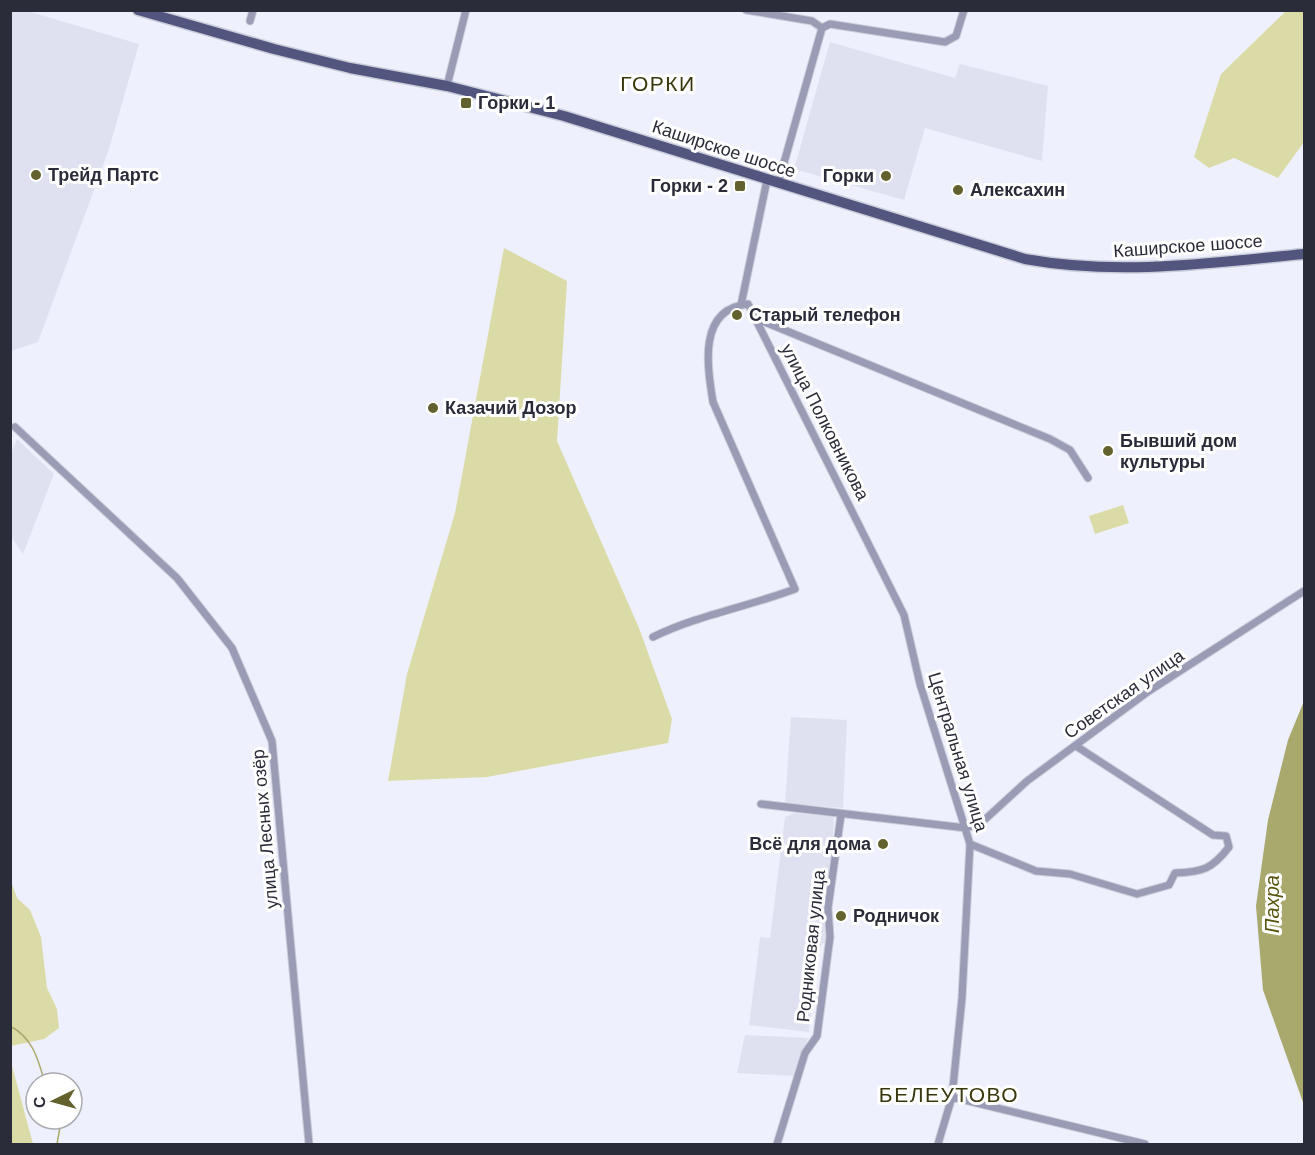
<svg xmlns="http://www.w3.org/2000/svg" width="1315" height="1155" viewBox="0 0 1315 1155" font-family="Arial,sans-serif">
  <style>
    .built { fill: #dfe1f1 }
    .green { fill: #dbdba7 }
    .water { fill: #a9a86d }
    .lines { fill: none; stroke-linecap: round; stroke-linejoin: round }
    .stream { stroke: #a9a86d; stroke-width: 1.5 }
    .minor-casing { stroke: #cccddb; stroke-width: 9 }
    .primary-casing { stroke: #cccddb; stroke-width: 13 }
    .minor { stroke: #999cb4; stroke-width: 7 }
    .primary { stroke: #52567f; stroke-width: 10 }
    .poi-dot { fill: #63622f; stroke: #fff; stroke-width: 2 }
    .labels { text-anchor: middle; stroke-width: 6; stroke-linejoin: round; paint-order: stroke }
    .poi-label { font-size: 18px; font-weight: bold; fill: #2b2c39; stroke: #fff; text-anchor: start }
    .street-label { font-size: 18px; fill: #2b2c39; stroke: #fff }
    .water-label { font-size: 20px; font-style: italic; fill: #57550e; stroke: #fff }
    .quarter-label { font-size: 21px; letter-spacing: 1.5px; fill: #38370d; stroke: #fff }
  </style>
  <rect width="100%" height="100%" fill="#eff0fe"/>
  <path class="built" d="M24,10L139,44L109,149L38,342L11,351L10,11Z
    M830,42L955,78L960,64L1048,86L1042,161L925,128L904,200L794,169Z
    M17,439L54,474L23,554L11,537V454Z
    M791,717L847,720L843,808L785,803Z
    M795,813L833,817L834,823L828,881L820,892L824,903L822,915L828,938L818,949L809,1032L749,1025L760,937L770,938L785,817Z
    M745,1035L808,1038L795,1076L737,1073Z"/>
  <path class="green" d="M1286,11H1304V142L1278,178L1234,158L1209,168L1194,157L1221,74Z
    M504,248L567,281L557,441L639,628L672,719L668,743L487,777L388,781L407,674L455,513Z
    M1123,505L1129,523L1095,534L1089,516Z
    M11,881L17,898L30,910L41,937L47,988L57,1009L59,1028L44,1039L11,1046Z
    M11,1062L33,1144H11Z"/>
  <path class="water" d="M1304,701V1105L1263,990L1256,906L1268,820L1288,740Z"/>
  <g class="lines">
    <path class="stream" d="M10,1026C33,1038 38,1059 45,1083
      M57,1144L60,1127L67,1122L66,1119"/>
    <defs>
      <path id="minor" d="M746,10L812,21L822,28
        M250,21L253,10
        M822,28L830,24L945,42L956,36L964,10
        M447,86L466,10
        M778,184L822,28
        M741,305L767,180
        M755,318L1050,439L1070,450L1088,478
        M15,427L177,578L232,648L272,741L309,1144
        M653,637C698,615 747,607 795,589L713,402C707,365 698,309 748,304L904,615L920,684L970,844L962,998L952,1097L938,1144
        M761,804L966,828L980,824L1027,781L1149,691L1304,591
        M970,844L1036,871L1070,874L1137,894L1169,885L1175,873C1203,872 1212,869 1229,847L1226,836L1213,835L1076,746
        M952,1097L1145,1144
        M777,1144L805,1053L817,1036L830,937L828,908L841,815"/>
      <path id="primary" d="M138,10L274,49L350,68L447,86L564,116L1025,259C1119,276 1211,263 1304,254"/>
    </defs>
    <use href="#minor" class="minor-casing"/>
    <use href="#primary" class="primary-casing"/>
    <use href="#minor" class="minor"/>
    <use href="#primary" class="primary"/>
  </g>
  <g class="poi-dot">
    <rect x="460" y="97" width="12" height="12" rx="3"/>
    <circle cx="36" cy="175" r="6"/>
    <circle cx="886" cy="176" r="6"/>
    <rect x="734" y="180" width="12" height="12" rx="3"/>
    <circle cx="958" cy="190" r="6"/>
    <circle cx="737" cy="315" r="6"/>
    <circle cx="433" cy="408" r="6"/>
    <circle cx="1108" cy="451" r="6"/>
    <circle cx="883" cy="844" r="6"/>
    <circle cx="841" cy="916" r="6"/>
  </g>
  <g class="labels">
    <g class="poi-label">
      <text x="478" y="109">Горки - 1</text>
      <text x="48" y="181">Трейд Партс</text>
      <text x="874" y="182" text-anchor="end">Горки</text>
      <text x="728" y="192" text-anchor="end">Горки - 2</text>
      <text x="970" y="196">Алексахин</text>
      <text x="749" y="321">Старый телефон</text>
      <text x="445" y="414">Казачий Дозор</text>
      <text x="1120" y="447">Бывший дом<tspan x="1120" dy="21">культуры</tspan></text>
      <text x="871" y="850" text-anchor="end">Всё для дома</text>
      <text x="853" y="922">Родничок</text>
    </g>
    <g class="street-label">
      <text transform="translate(724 149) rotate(18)" y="6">Каширское шоссе</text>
      <text transform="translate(1188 246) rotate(-4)" y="6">Каширское шоссе</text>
      <text transform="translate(825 422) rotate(63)" y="6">улица Полковникова</text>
      <text transform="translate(1124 694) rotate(-35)" y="6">Советская улица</text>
      <text transform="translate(958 752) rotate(73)" y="6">Центральная улица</text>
      <text transform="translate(265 829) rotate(-95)" y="6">улица Лесных озёр</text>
      <text transform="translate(811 946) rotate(-84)" y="6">Родниковая улица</text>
    </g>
    <g class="water-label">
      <text transform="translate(1272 904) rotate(-90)" y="7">Пахра</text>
    </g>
    <g class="quarter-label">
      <text x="658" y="91">ГОРКИ</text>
      <text x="949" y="1102">БЕЛЕУТОВО</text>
    </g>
  </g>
  <rect width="1315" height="1155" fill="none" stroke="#2b2c39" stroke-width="24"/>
  <g transform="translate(54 1101) rotate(265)"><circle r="28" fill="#ffffff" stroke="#aaabb0" stroke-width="1.5"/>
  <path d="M0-4.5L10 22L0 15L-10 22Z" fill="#63622f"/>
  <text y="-9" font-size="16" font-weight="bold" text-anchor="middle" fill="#2b2c39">С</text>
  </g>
</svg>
